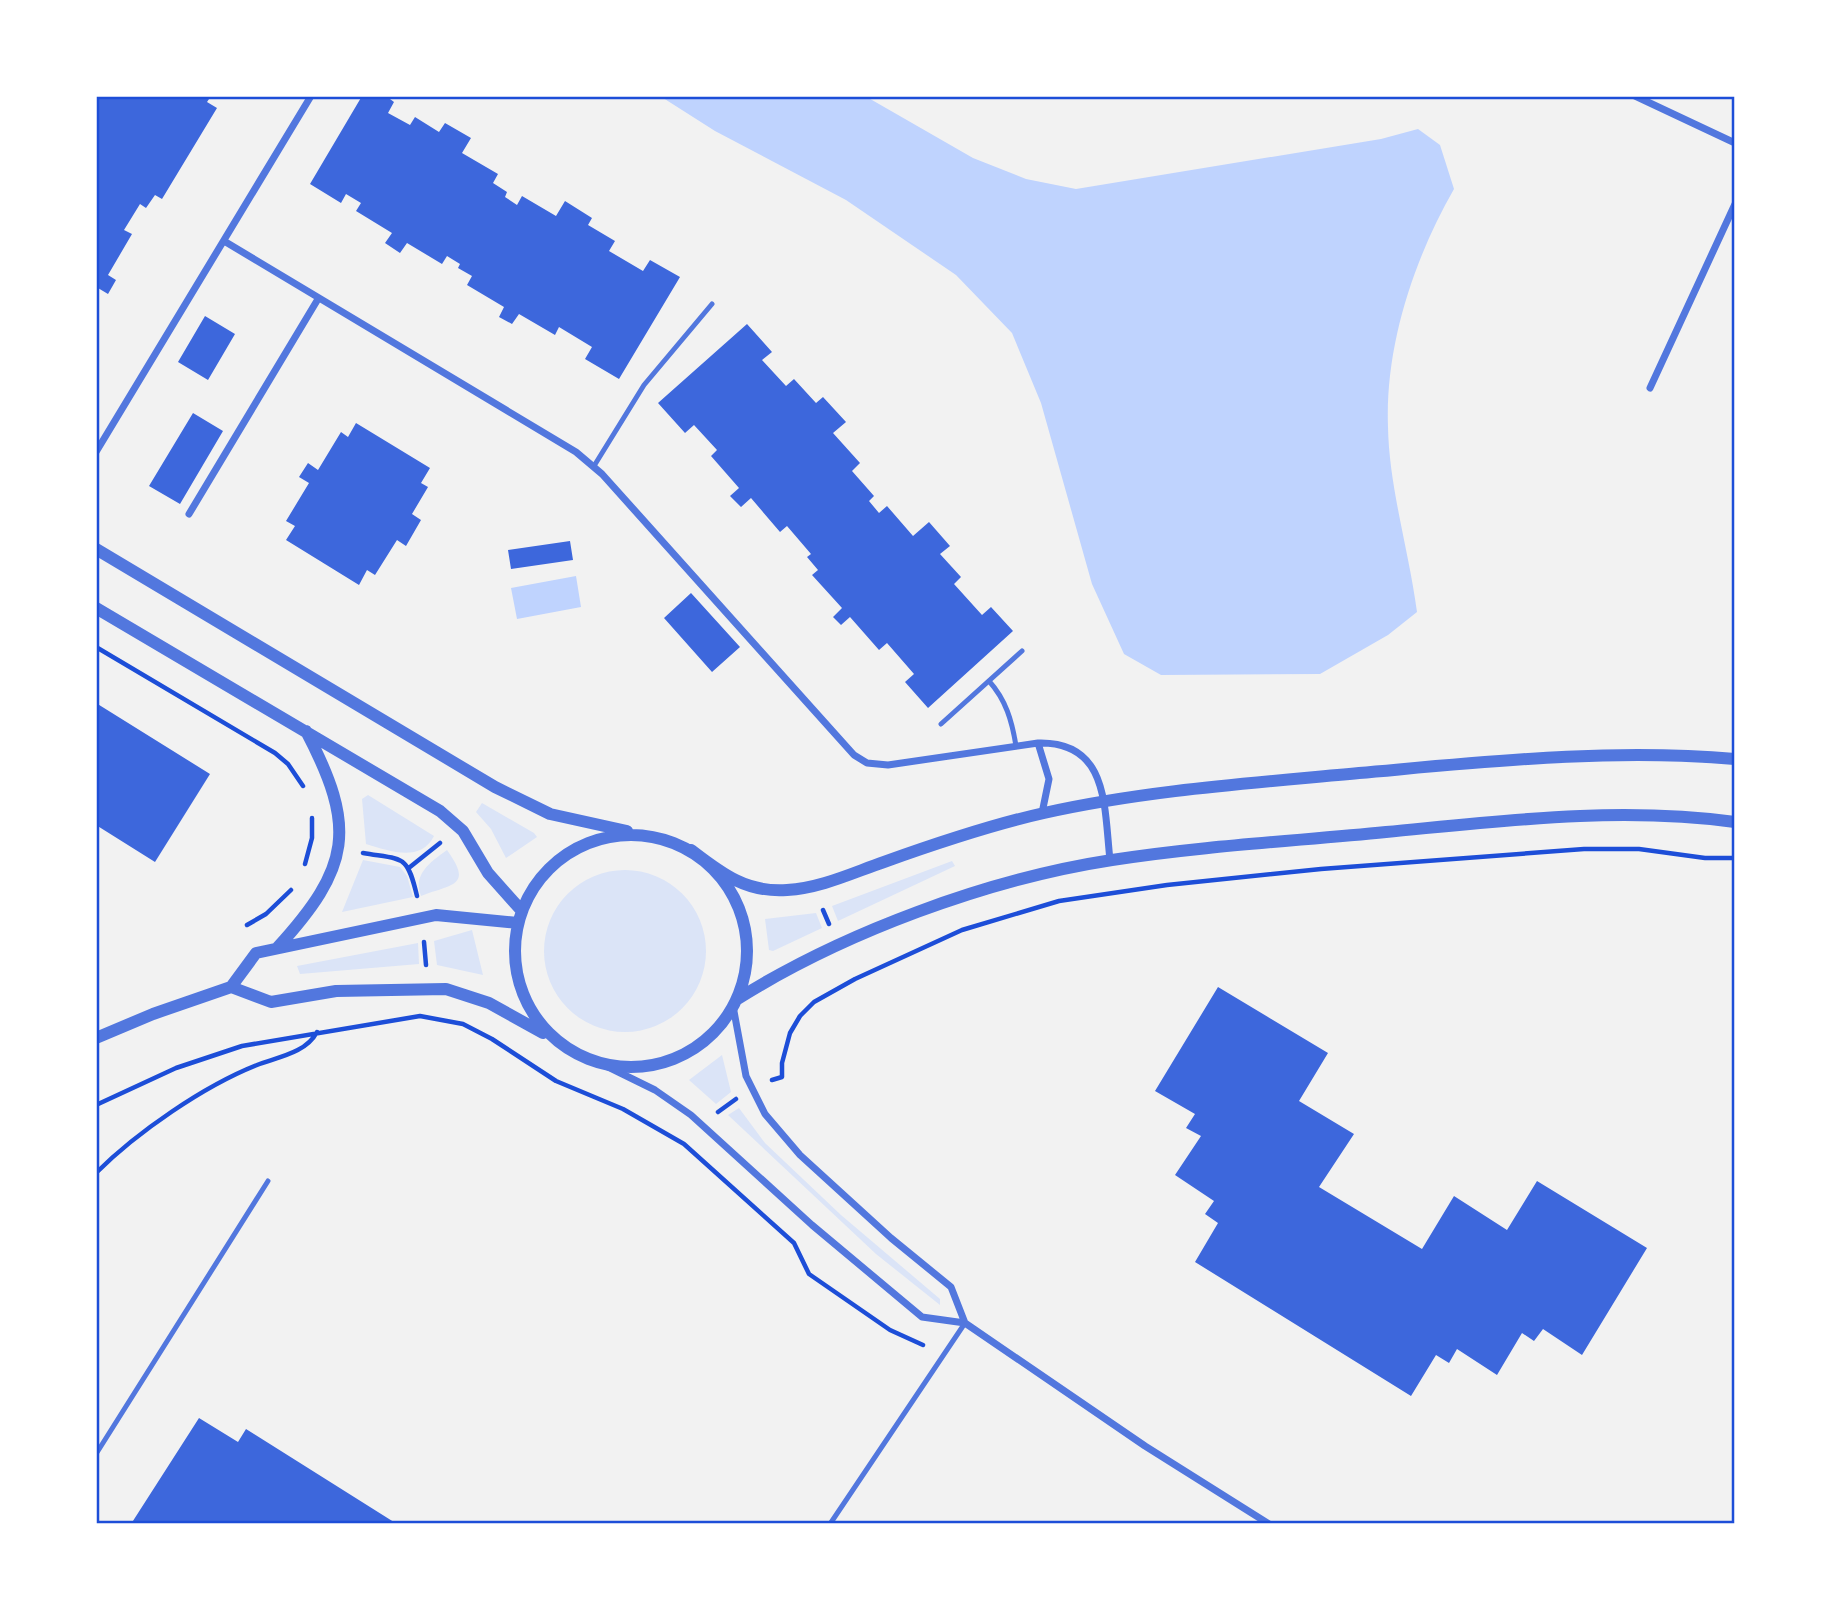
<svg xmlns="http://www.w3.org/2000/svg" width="1831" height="1620" viewBox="0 0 1831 1620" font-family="'Golos Text',sans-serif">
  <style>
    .green { fill: #dbe4f7 }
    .water { fill: #bfd3fe }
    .building { fill: #3d67dc }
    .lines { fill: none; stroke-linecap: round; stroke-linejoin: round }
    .path { stroke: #1d4ed8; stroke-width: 4.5 }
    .service { stroke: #5277de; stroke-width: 5 }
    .minor { stroke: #5277de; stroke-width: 7 }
    .tertiary { stroke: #5277de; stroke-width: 12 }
    .neatline { fill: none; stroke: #1d4ed8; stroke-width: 2.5 }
  </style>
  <rect width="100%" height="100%" fill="#f2f2f2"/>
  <path class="green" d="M368,795L434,836C420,863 390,851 366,844L362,799Z
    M482,803L534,833L537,837L506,858L491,829L476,812Z
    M447,850C473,886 453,884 421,896C412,874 432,861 447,850Z
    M363,860L400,867L407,876L413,897L342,912Z
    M952,861L955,866L838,921L832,906Z
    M544 951a81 81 0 1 1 162 0a81 81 0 1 1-162 0Z
    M816,913L822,928L773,951L769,950L765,919Z
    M472,930L483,975L437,965L434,941Z
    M418,943L419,964L300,974L297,966Z
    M722,1055L731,1092L716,1104L689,1080Z
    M739,1108L765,1143L841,1215L940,1299V1305L876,1254L728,1115Z"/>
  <path class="water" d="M660,96H865L973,158L1026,179L1076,189L1381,139L1418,129L1440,145L1454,189C1414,259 1385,345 1388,427C1389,487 1409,551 1417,612L1388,635L1320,674L1161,675L1124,654L1092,584L1041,403L1012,333L956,275L846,200L715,131Z
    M576,576L581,607L517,619L511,588Z"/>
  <path class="building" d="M96,96H211L207,102L217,108L162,199L155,195L146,208L140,204L124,230L132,234L108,275L116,280L108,294L98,288L96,292Z
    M362,96H386L394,102L388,113L410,125L415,117L439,132L445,123L471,138L462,153L498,174L493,183L507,192L505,197L517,205L522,196L556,216L565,201L592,218L588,225L615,241L609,251L643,271L650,260L680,277L619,379L585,359L592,347L559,327L555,335L519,314L512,324L499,317L504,307L467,285L472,276L458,268L460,264L447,256L442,264L407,243L400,253L385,243L392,233L356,211L361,203L346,194L341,203L310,184Z
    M205,316L235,334L208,380L178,362Z
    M747,324L772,352L762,360L786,386L794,379L816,403L823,397L846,422L833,433L860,463L852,471L874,496L869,501L879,513L887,506L913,536L929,522L950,546L940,554L961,577L954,584L982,615L991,607L1013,631L928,708L905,682L914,674L887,643L879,650L850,617L841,625L833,617L842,608L812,575L818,570L807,557L811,554L787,526L780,532L751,498L741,507L730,496L739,488L711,456L717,450L694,425L685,433L658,403Z
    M193,413L223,431L180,504L149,486Z
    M356,423L430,468L421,483L428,487L412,514L421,520L406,546L397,540L375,575L367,570L359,585L286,540L295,526L286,521L309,483L299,477L308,463L318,470L341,432L348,437Z
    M570,541L573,560L511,569L508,550Z
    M691,593L740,647L712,672L664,618Z
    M96,703L210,774L155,862L96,825Z
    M1218,987L1328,1053L1299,1101L1354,1134L1319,1187L1422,1249L1454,1196L1507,1230L1537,1181L1647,1248L1582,1355L1543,1329L1534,1341L1522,1333L1497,1375L1457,1349L1449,1363L1436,1355L1411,1396L1195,1262L1218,1223L1205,1214L1214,1201L1175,1175L1201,1136L1186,1128L1195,1114L1155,1091Z
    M199,1418L238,1442L246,1429L397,1524H131Z"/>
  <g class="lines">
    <path class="path" d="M96,647L275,753L288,764L303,786
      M363,853C404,860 407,854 417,896
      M305,864L312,838V818
      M410,867L440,843
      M823,910L829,924
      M247,925L266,914L291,890
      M424,942L426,965
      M772,1080L782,1077V1063L790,1033L800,1016L814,1002L855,979L962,930L1059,901L1167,885L1321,869L1584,849H1639L1705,858H1735
      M96,1105L176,1068L242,1046L420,1016L463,1024L492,1039L556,1081L623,1109L684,1144L794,1243L809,1274L890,1330L923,1345
      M718,1112L736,1099
      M96,1173C137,1132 204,1086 257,1065C278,1057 306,1053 317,1032"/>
    <path class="service" d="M594,466L644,385L712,304
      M989,681C1006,700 1012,721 1016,746
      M941,724L1022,651
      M96,1454L268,1181
      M830,1524L965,1323"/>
    <path class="minor" d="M1635,96L1735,143
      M224,241L576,452L602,474L854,755L867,763L888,765L1038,743C1109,741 1104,807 1110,860
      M1650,388L1735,204
      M96,452L311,96
      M189,514L318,299
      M1038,743L1049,779L1042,813
      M733,1006L746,1076L765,1114L800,1155L891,1238L951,1287L965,1323
      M602,1064L655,1090L691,1115L812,1225L922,1317L965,1323L1145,1446L1269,1524"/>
    <path class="tertiary" d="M96,549L495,787L550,814L627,831
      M96,608L440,811L463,831L488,873L521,910
      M515 951a116 116 0 1 1 232 0a116 116 0 1 1-232 0Z
      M691,850C721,873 746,893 787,890C821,888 852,873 884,862C937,843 990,825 1044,813C1147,790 1254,783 1359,773C1484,762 1609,748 1735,759
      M277,948C351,867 357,828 306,731
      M231,987L271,1002L336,991L446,989L489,1003L543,1033
      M736,1000C842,933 988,879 1112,860C1202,846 1295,841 1386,832C1502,821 1618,806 1735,822
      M96,1038L153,1014L231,987L256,953L436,915L518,923"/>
  </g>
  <rect width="1831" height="1620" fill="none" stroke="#ffffff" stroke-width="196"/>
  <rect x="98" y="98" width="1635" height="1424" class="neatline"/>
</svg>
